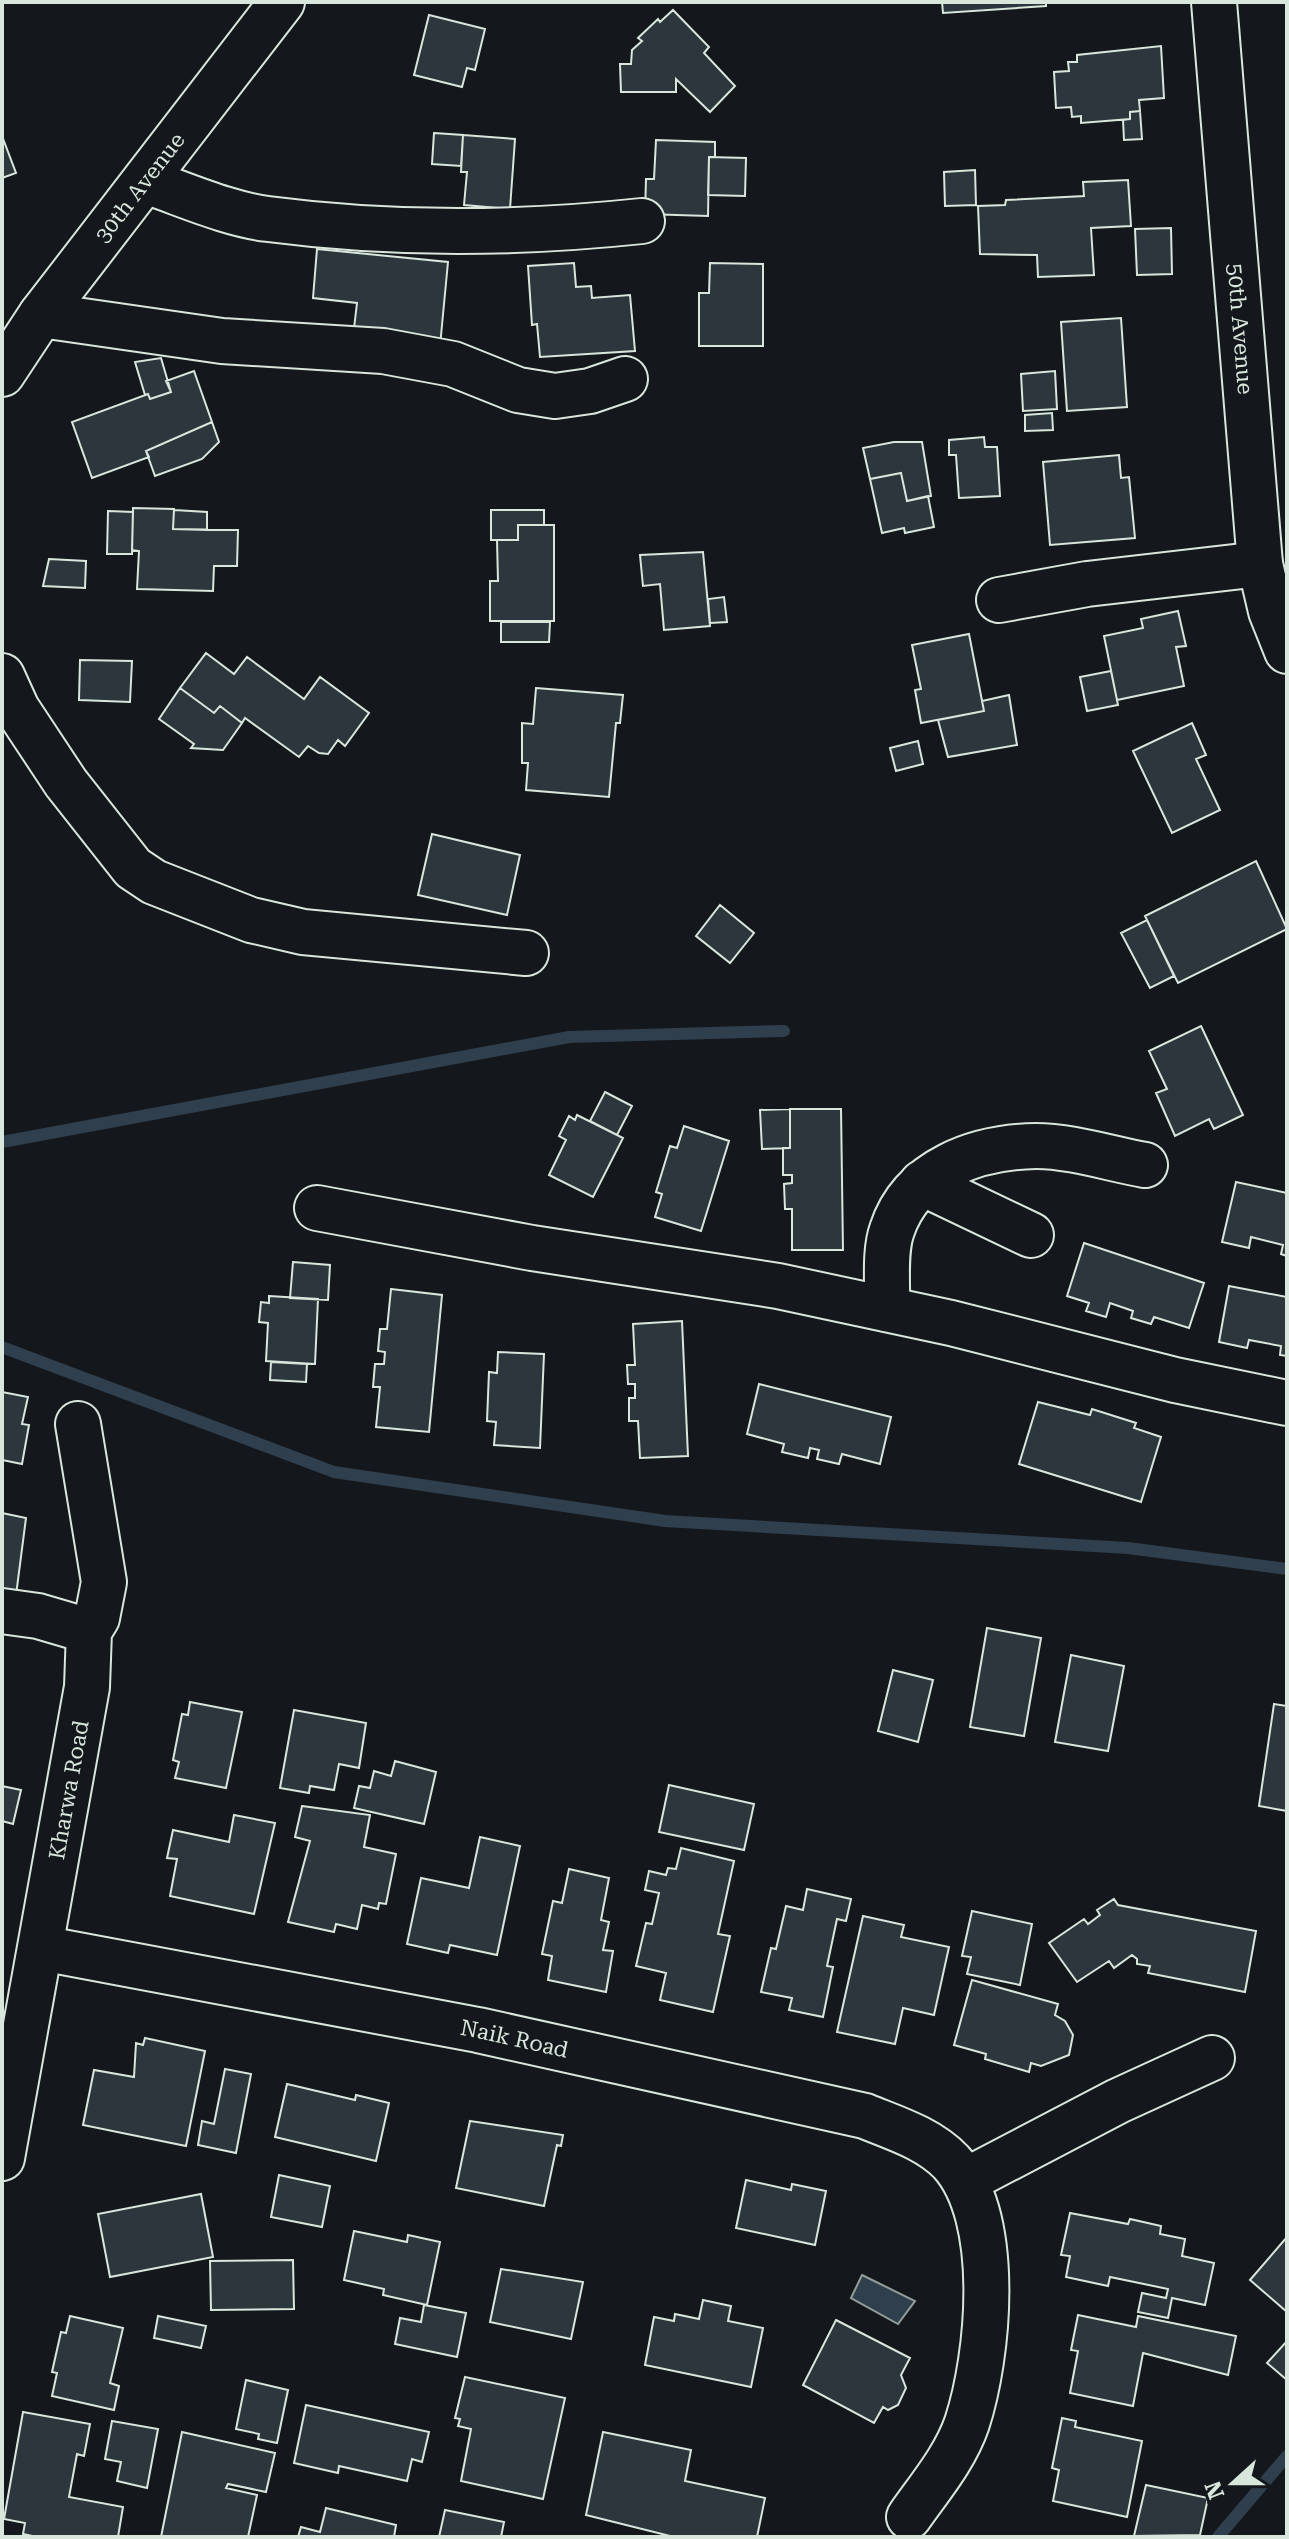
<svg xmlns="http://www.w3.org/2000/svg" width="1289" height="2539" viewBox="0 0 1289 2539" font-family="'Roboto Serif',serif">
  <style>
    .water { fill: #2f3f4d; stroke: #939e99; stroke-width: 2 }
    .lines { fill: none; stroke-linecap: round; stroke-linejoin: round }
    .stream { stroke: #2f3f4d; stroke-width: 12 }
    .building { fill: #2c363c; stroke: #d8e6dc; stroke-width: 2 }
    .minor-casing { stroke: #d8e6dc; stroke-width: 48 }
    .minor { stroke: #14181c; stroke-width: 44 }
    .labels { text-anchor: middle; stroke-width: 6; stroke-linejoin: round; paint-order: stroke }
    .street-label { font-size: 22px; fill: #d8e6dc; stroke: #14181c }
  </style>
  <rect width="100%" height="100%" fill="#14181c"/>
  <path class="water" d="M862,2275L915,2301L898,2324L851,2298Z"/>
  <g class="lines">
    <path class="stream" d="M2,1142L569,1037L784,1031
      M2,1347L334,1472L665,1521L1128,1548L1287,1569
      M1218,2537L1287,2456"/>
  </g>
  <path class="building" d="M942,2H1046V6L943,13Z
    M673,10L709,47L704,53L735,86L710,112L676,79V92H621L620,64H631L632,50L642,41L638,38L658,19L660,22Z
    M429,15L485,29L475,70L467,68L462,87L414,75Z
    M1161,46L1164,98L1139,100L1140,111L1130,112V119L1081,123V116L1072,117L1071,107L1056,108L1054,72L1069,71L1068,62H1077V55Z
    M1140,111L1142,139L1124,140L1123,120L1130,119V112Z
    M434,133L463,135L461,166L432,164Z
    M463,135L515,139L510,209L464,205L467,172H461Z
    M2,136L16,173L2,178Z
    M656,140L715,142V157H709L708,216L645,214L646,179H654Z
    M709,157L746,158L745,196L708,195Z
    M975,170L976,205L945,206L944,172Z
    M1128,180L1131,226L1091,228L1094,275L1038,277L1037,255L980,254L978,206L1005,205L1006,200L1084,196L1083,182Z
    M1171,228L1172,274L1137,275L1135,229Z
    M317,249L448,262L440,346L353,337L357,303L313,298Z
    M574,263L576,287L591,286L592,298L630,295L635,351L540,357L537,324L532,325L528,266Z
    M710,263L763,264V346H699V293H709Z
    M1121,318L1127,407L1067,411L1061,322Z
    M161,358L171,392L150,399L148,394L145,395L135,362Z
    M194,371L212,422L146,451L149,457L92,478L72,422L148,394L150,399L171,392L166,381Z
    M1055,371L1057,409L1023,411L1021,374Z
    M1052,413L1053,430L1025,431V415Z
    M212,422L219,442L202,459L155,476L146,451Z
    M984,437L985,447H997L1000,496L959,498L956,455H949V440Z
    M894,442H922L931,496L907,501L901,473L870,479L863,448Z
    M1119,455L1121,478L1129,477L1135,538L1050,545L1043,462Z
    M901,473L907,501L928,496L934,527L905,533L904,528L882,533L870,479Z
    M133,508L174,509L173,529L238,530L237,566H214L213,591L137,589L139,551L132,550Z
    M174,510L207,512V530L173,529Z
    M491,510H544V525H518V540H491Z
    M108,511L133,512L132,554H107Z
    M518,525H554V621H490V581H498L497,540H518Z
    M703,552L710,626L664,630L660,584L643,586L640,555Z
    M49,559L86,561L85,588L43,586Z
    M724,597L727,622L710,623L708,599Z
    M1178,611L1186,646L1176,647L1184,686L1117,700L1104,636L1143,628L1141,619Z
    M501,622H550L549,642H501Z
    M969,634L984,711L921,723L915,690L921,689L912,645Z
    M206,653L234,674L247,657L304,699L320,677L369,713L345,746L338,740L328,754L319,753L308,746L299,757L245,718L242,723L220,706L214,713L180,688Z
    M80,660L132,661L130,702L79,700Z
    M1111,671L1118,705L1087,711L1080,677Z
    M180,688L214,713L220,706L242,723L223,750L191,748L194,744L159,719Z
    M536,688L623,695L620,723H616L609,797L526,790L528,763H522V723L533,724Z
    M1009,695L1017,745L948,757L938,720L984,711L982,701Z
    M1192,723L1206,755L1196,759L1220,810L1172,833L1133,751Z
    M918,741L923,764L896,771L890,748Z
    M432,834L520,855L507,915L418,895Z
    M1256,861L1287,929L1178,983L1145,916Z
    M720,905L754,933L730,963L696,936Z
    M1147,920L1174,976L1150,988L1121,933Z
    M1201,1026L1243,1115L1214,1129L1209,1119L1175,1136L1156,1093L1167,1089L1149,1051Z
    M605,1092L632,1106L617,1135L590,1121Z
    M790,1109H841L843,1250H792V1209H785L784,1184L792,1183V1175H783V1148H790Z
    M790,1109V1148L762,1149L760,1110Z
    M577,1115L623,1138L593,1197L549,1175L566,1140L559,1136L569,1116L575,1120Z
    M684,1126L729,1141L701,1231L655,1217L662,1194L656,1192L670,1146L677,1148Z
    M1236,1182L1287,1193V1256L1281,1254L1283,1245L1251,1237L1249,1248L1222,1242Z
    M1084,1243L1204,1283L1189,1328L1154,1317L1151,1324L1131,1318L1133,1311L1110,1303L1106,1317L1086,1311L1089,1303L1067,1296Z
    M293,1262L330,1265L328,1300L290,1298Z
    M1229,1286L1287,1297V1356L1280,1355L1281,1346L1249,1340L1247,1348L1219,1342Z
    M391,1289L442,1295L429,1432L376,1427L380,1387H373L375,1364H384L385,1352L378,1351L380,1329H387Z
    M269,1296L318,1299L315,1364L266,1361L268,1323L259,1322L261,1302L269,1303Z
    M682,1321L688,1456L640,1458L638,1421H629V1398H635V1384H628L627,1365H635L633,1324Z
    M498,1352L544,1354L540,1448L494,1445L496,1422L487,1421L489,1372L497,1373Z
    M271,1362L307,1364L306,1382L270,1380Z
    M759,1384L891,1417L880,1464L842,1454L839,1464L817,1459L819,1450L810,1448L808,1458L782,1452L784,1444L747,1434Z
    M2,1392L28,1397L22,1424L29,1425L22,1464L2,1460Z
    M1038,1402L1090,1415L1092,1409L1136,1423L1134,1428L1161,1437L1141,1502L1019,1464Z
    M2,1513L26,1518L15,1603L2,1595Z
    M987,1628L1041,1638L1024,1736L970,1727Z
    M1071,1655L1124,1666L1108,1751L1055,1742Z
    M893,1670L933,1680L918,1742L878,1731Z
    M190,1702L242,1712L226,1788L175,1778L179,1762L173,1760L182,1714L188,1715Z
    M1274,1704L1287,1706V1811L1259,1806Z
    M294,1710L366,1723L359,1768L339,1764L334,1790L310,1786L309,1793L280,1788Z
    M395,1761L436,1772L424,1824L354,1808L359,1786L370,1788L374,1771L391,1776Z
    M669,1785L754,1804L744,1850L659,1832Z
    M2,1786L21,1790L13,1824L2,1821Z
    M302,1806L370,1815L364,1847L396,1854L386,1904L379,1903L378,1909L362,1905L357,1929L336,1924L334,1932L288,1922L310,1841L295,1837Z
    M234,1815L275,1823L254,1914L170,1896L177,1859L167,1858L173,1830L229,1842Z
    M480,1837L520,1846L497,1955L450,1945L448,1953L407,1944L421,1878L469,1888Z
    M681,1848L734,1861L718,1934L730,1936L713,2012L660,2000L666,1973L636,1966L646,1923L652,1924L659,1893L645,1890L649,1871L666,1875L668,1868L676,1869Z
    M569,1869L609,1878L601,1920L609,1922L603,1950L613,1951L606,1992L548,1980L552,1956L542,1954L553,1901L562,1903Z
    M807,1889L851,1899L846,1921L837,1919L827,1966L833,1967L823,2017L789,2010L792,1998L761,1992L771,1948L776,1949L786,1906L803,1910Z
    M1114,1899L1118,1905L1256,1931L1245,1992L1148,1973L1150,1966L1137,1964V1959L1132,1955L1114,1968L1109,1961L1077,1982L1049,1943L1084,1919L1088,1924L1100,1915L1097,1910Z
    M972,1911L1032,1924L1020,1985L967,1974L971,1957L962,1956Z
    M863,1916L904,1925L901,1937L949,1947L934,2015L903,2008L895,2044L837,2032Z
    M972,1980L1058,2004L1055,2015L1065,2021L1073,2035L1069,2055L1041,2066L1031,2063L1029,2072L985,2059L986,2054L954,2045Z
    M145,2038L205,2051L186,2146L83,2125L94,2070L134,2077L136,2043L143,2045Z
    M225,2069L251,2074L236,2153L198,2145L202,2121L214,2124Z
    M287,2084L355,2100L356,2095L389,2103L376,2161L275,2137Z
    M470,2121L563,2135L561,2146L557,2145L544,2206L456,2188Z
    M279,2175L330,2186L322,2227L271,2217Z
    M746,2180L791,2190L792,2184L826,2191L815,2245L736,2228Z
    M201,2194L213,2257L110,2277L98,2214Z
    M1070,2213L1128,2224L1130,2219L1161,2226L1160,2234L1185,2239L1182,2256L1214,2263L1205,2305L1172,2298L1168,2318L1138,2312L1142,2293L1166,2298L1168,2289L1110,2277L1108,2286L1066,2277L1070,2256L1061,2255Z
    M354,2231L407,2242L408,2235L440,2242L427,2305L383,2295L384,2289L344,2280Z
    M1287,2237V2312L1250,2280Z
    M293,2260L294,2309L211,2310L210,2261Z
    M501,2269L583,2282L571,2339L490,2322Z
    M703,2300L731,2306L728,2321L763,2328L751,2387L645,2365L654,2317L674,2321L675,2314L699,2319Z
    M424,2305L466,2313L457,2357L395,2344L400,2318L421,2322Z
    M1078,2315L1136,2327L1138,2316L1236,2336L1228,2375L1143,2353L1133,2406L1070,2393L1078,2351L1071,2350Z
    M70,2316L123,2328L110,2383L119,2386L114,2410L52,2396L57,2373L52,2372L61,2332L66,2333Z
    M158,2316L206,2326L201,2348L154,2338Z
    M836,2320L910,2358L901,2375L906,2388L898,2405L888,2410L883,2407L874,2423L803,2385Z
    M1287,2341V2380L1267,2363Z
    M465,2377L565,2398L543,2499L461,2481L471,2429L458,2426L460,2419L455,2418Z
    M246,2380L288,2390L277,2443L258,2439L259,2434L236,2429Z
    M306,2405L429,2432L422,2462L412,2459L407,2481L339,2466L338,2473L294,2463Z
    M23,2412L90,2424L84,2456L77,2454L69,2497L123,2507L118,2537H37L23,2534L25,2523L4,2519Z
    M1062,2418L1076,2421L1075,2427L1142,2441L1127,2517L1053,2501L1059,2470L1052,2468Z
    M112,2421L158,2429L147,2488L117,2481L121,2462L105,2459Z
    M182,2432L275,2453L266,2492L228,2484L226,2488L257,2495L248,2537H161Z
    M603,2432L691,2450L685,2481L765,2498L757,2537H674L586,2515Z
    M1146,2485L1208,2498L1200,2535L1134,2536Z
    M326,2508L396,2525L394,2537H298L301,2527L320,2532Z
    M445,2510L504,2522L501,2537H439Z"/>
  <g class="lines">
    <defs>
      <g id="minor">
        <path id="s1" d="M1214,2L1260,564L1271,611L1287,651"/>
        <path d="M145,181C184,194 227,214 268,219C390,235 519,234 642,221"/>
        <path d="M41,315L222,341L383,351L453,364L518,390L555,396L590,391L625,379"/>
        <path id="s2" d="M2,374L41,315L282,2"/>
        <path d="M999,600L1087,584L1260,564"/>
        <path d="M2,676L17,709L66,783L133,868L154,882L251,920L303,932L526,953"/>
        <path d="M922,1183L1031,1235"/>
        <path d="M317,1208L532,1248L778,1286L951,1323L1175,1380L1287,1403"/>
        <path d="M887,1309C888,1285 884,1252 892,1230C912,1169 977,1147 1036,1146C1071,1146 1111,1159 1145,1165"/>
        <path d="M2,1611L38,1616L89,1631"/>
        <path id="s3" d="M41,1948L478,2030L865,2116C894,2128 928,2138 951,2162C1002,2218 989,2355 967,2423C955,2458 930,2487 909,2517"/>
        <path id="s4" d="M2,2158L87,1687L89,1631L97,1618L104,1582L78,1424"/>
        <path d="M965,2181L1118,2101L1212,2058"/>
      </g>
    </defs>
    <use href="#minor" class="minor-casing"/>
    <use href="#minor" class="minor"/>
  </g>
  <g class="labels">
    <g class="street-label">
      <text dy="8" stroke="none"><textPath href="#s2" startOffset="232">30th Avenue</textPath></text>
      <text dy="8" stroke="none"><textPath href="#s1" startOffset="328">50th Avenue</textPath></text>
      <text dy="8" stroke="none"><textPath href="#s4" startOffset="374">Kharwa Road</textPath></text>
      <text dy="8" stroke="none"><textPath href="#s3" startOffset="482">Naik Road</textPath></text>
    </g>
  </g>
  <rect width="1289" height="2539" fill="none" stroke="#d8e6dc" stroke-width="8"/>
  <g transform="translate(1233 2483) rotate(249)" stroke="#14181c" stroke-width="6" paint-order="stroke">
  <path d="M0-6L14 30L0 20L-14 30Z" fill="#d8e6dc"/>
  <text y="-12" font-size="22" font-weight="bold" text-anchor="middle" fill="#d8e6dc">N</text>
  </g>
</svg>
